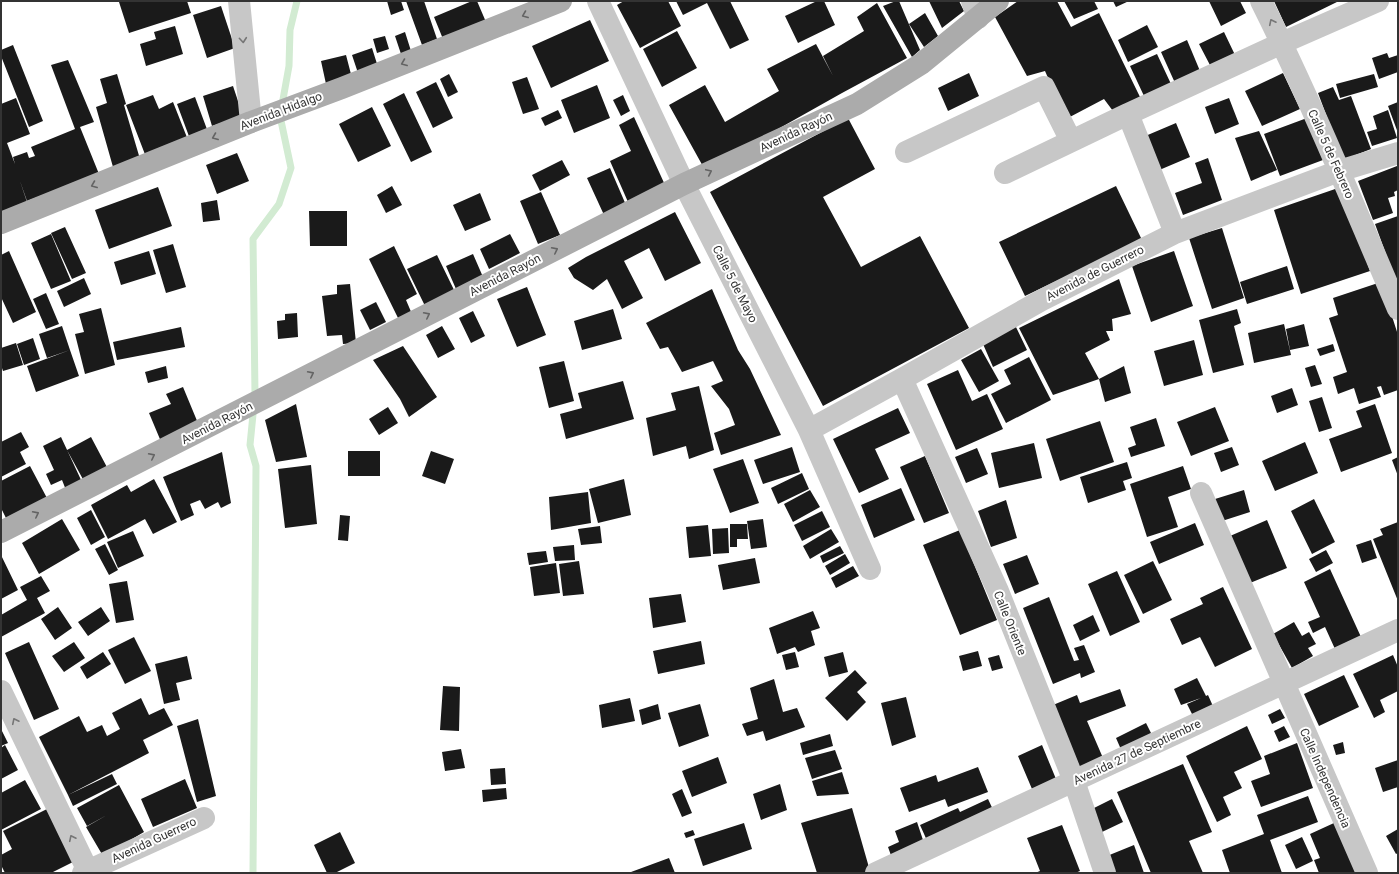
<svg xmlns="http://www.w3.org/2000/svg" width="1399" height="874" viewBox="0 0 1399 874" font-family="Roboto,sans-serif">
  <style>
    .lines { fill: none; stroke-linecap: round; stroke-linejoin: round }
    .stream { stroke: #d2ebd2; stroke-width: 7 }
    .building { fill: #1a1a1a }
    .minor { stroke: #c7c7c7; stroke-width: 22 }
    .major { stroke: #ababab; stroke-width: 22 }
    .oneway { stroke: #636363 }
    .oneway2 { stroke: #767676 }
    .labels { text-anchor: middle; stroke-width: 4; stroke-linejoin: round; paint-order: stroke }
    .street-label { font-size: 12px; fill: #333; stroke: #fff }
  </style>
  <rect width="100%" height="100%" fill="#fff"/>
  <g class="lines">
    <path class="stream" d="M253,873L256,466L250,445L255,394L253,239L279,204L291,168L280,116L289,66L290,30L297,1"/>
  </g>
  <path class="building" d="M121,1H187L191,13L129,33L119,2Z
    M387,1H401L404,10L391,15Z
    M406,1H424L437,39L422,45Z
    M472,1H477L486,22L443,39L434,17Z
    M624,1H668L681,26L640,48L617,5Z
    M676,1H730L749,40L730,49L707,3L683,15Z
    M817,1H824L835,25L798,43L785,16Z
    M896,1H899L920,50L912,57L883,6Z
    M929,1H959L964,11L942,28Z
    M1018,1H1057L1071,27L1099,13L1140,97L1113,111L1104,99L1066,119L1045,71L1027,76L995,17Z
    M1064,1H1094L1098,9L1074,19Z
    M1113,1H1129L1116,7Z
    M1209,1H1240L1246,13L1221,26Z
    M1274,1H1339L1286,27Z
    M877,3L907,58L842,93L705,170L669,105L705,85L725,122L779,91L767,69L816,44L833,76L823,56L864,31L857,17Z
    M221,6L235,48L207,58L193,15Z
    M925,13L938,36L924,47L909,24Z
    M590,20L609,61L551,88L532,46Z
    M1147,25L1158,47L1128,62L1118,40Z
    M175,26L183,54L146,66L140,44L156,39L154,32Z
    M677,31L697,68L662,87L643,49Z
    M405,32L411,51L401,54L395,36Z
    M1224,32L1235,55L1211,67L1199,44Z
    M385,36L389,49L377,53L373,39Z
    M1187,40L1200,71L1175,83L1161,52Z
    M13,45L43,121L29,127L1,56V50Z
    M372,48L378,67L358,73L352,55Z
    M1387,53L1389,58L1398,55V72L1379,79L1372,58Z
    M1157,54L1171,84L1144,96L1130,66Z
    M346,55L352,78L326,84L321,61Z
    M68,60L94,122L80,127L99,174L27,201L20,181L28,205L1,214V104L16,98L30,134L7,143L15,164L13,157L27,152L29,158L35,156L31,147L75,129L51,65Z
    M969,73L979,96L948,111L938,88Z
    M1283,73L1300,109L1262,126L1245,91Z
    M117,74L126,104L124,105L140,159L113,167L96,107L107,103L100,79Z
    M449,74L458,92L448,97L440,79Z
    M1374,74L1378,87L1340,98L1336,84Z
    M527,77L539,109L523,114L512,82Z
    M436,82L453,118L433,128L416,92Z
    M597,85L610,118L574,133L561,100Z
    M233,86L243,116L212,126L203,96Z
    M1333,87L1339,100L1351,96L1371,149L1343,160L1318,93Z
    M404,93L432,152L411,162L383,104Z
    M153,95L159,109L173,102L188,140L146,157L126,105Z
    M623,95L630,111L621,116L613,100Z
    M195,97L208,132L190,139L177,104Z
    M1229,98L1239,124L1215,134L1205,107Z
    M1398,102V133L1388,106Z
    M372,107L391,146L358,162L339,124Z
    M558,110L562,118L545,126L541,118Z
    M1388,110L1397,138L1372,146L1367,132L1377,129L1373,116Z
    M634,117L665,185L628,202L610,161L631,151L619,125Z
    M848,118L875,169L823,197L861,267L920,236L969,328L823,406L710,192Z
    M1307,118L1323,160L1280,176L1264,134Z
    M1176,123L1190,157L1157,171L1143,137Z
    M1259,131L1277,170L1251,181L1235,138Z
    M237,153L249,181L217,194L206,165Z
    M1208,158L1222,200L1183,215L1175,193L1202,183L1195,163Z
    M562,160L570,175L540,191L532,175Z
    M1397,166L1398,190L1394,192L1395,196L1388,198L1393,213L1373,220L1358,181Z
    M610,168L626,205L604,215L587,178Z
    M392,186L402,205L386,213L377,195Z
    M1116,186L1142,240L1025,296L999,242Z
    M158,187L172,226L109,249L95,210Z
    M1341,187L1370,271L1301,294L1274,210Z
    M541,192L560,235L538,244L520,201Z
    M480,193L491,220L465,231L453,205Z
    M217,200L220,220L203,222L201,203Z
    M309,211H347V246H310Z
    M675,212L701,263L665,281L649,248L624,261L643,298L622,309L607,279L593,290L574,278L568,268L586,257Z
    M1398,216V287L1375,224Z
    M65,227L86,273L72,279L51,233Z
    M1222,228L1244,298L1212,309L1189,238Z
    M51,234L71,281L51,289L31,243Z
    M510,234L520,253L489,269L480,249Z
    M173,244L186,287L166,293L153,250Z
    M394,246L417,294L406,300L412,314L399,320L369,259Z
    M9,251L36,312L13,323L1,297V255Z
    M149,251L156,274L121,285L114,262Z
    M1174,251L1193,306L1151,322L1132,266Z
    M473,254L483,277L456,289L446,266Z
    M437,255L455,292L425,306L407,269Z
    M1287,266L1294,289L1247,304L1240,282Z
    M84,278L91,294L64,307L57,291Z
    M1119,279L1131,314L1112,319L1113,331H1106L1110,340L1085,353L1099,379L1053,395L1019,328Z
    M1381,282L1398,335V390L1384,395L1381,386L1377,387L1381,397L1359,404L1354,388L1338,394L1333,377L1347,372L1329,318L1338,315L1333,298Z
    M350,284L356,343L343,344L342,335L327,336L322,296L337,294V285Z
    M527,287L546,335L517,347L497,299Z
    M712,289L738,350L750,369L781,435L721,455L714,433L735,425L729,409L711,386L723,381L713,361L682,372L668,347L660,349L646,323Z
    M46,293L59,324L46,329L33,299Z
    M376,302L386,322L370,330L360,310Z
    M101,308L115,365L85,374L75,334L84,332L79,314Z
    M613,309L622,339L582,350L574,321Z
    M1237,309L1241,323L1234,326L1244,365L1213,373L1199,320Z
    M473,311L485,336L471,343L459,318Z
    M297,313L298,337L278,339L277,321L285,320V314Z
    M1284,324L1291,355L1254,363L1248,333Z
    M1304,324L1309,346L1290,350L1286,329Z
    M1015,325L1027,350L993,367L983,344Z
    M62,326L70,350L47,358L39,334Z
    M442,326L455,349L438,358L426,335Z
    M181,327L185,347L117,360L113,342Z
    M33,338L40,359L24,365L17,344Z
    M1194,340L1203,375L1164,386L1154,351Z
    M16,343L23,365L3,371L1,365V348Z
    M1333,344L1335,351L1320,356L1317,349Z
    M403,346L437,397L409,417L400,399L373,360Z
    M981,349L999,381L979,392L961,360Z
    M70,350L79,376L36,392L27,366Z
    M1029,357L1051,400L1006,423L991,394L1011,384L1004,370Z
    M564,361L574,401L549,408L539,367Z
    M1315,365L1322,384L1311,387L1305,368Z
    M166,366L168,378L148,383L145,372Z
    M1124,366L1131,393L1105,402L1099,379Z
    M958,370L972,401L987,394L1003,429L956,450L927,384Z
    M623,381L634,419L566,439L560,414L582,408L578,393Z
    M699,386L714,450L689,459L686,446L653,456L646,418L676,410L671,393Z
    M183,387L200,428L162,444L149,413L171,404L166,394Z
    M1292,388L1298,405L1277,413L1271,396Z
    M1322,397L1332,428L1319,432L1309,401Z
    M296,404L307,457L276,462L265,420Z
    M1375,404L1392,453L1341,472L1329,439L1362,427L1356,411Z
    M388,407L398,423L379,435L369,419Z
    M1215,407L1229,441L1191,456L1177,422Z
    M898,408L910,433L875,449L889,479L859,493L833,439Z
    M1156,418L1165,446L1131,457L1128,448L1136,445L1130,427Z
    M1100,421L1114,462L1060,481L1046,439Z
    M21,432L29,447L20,452L26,464L1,477V442Z
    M61,437L82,482L66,490L62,480L51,485L46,474L54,470L43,446Z
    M91,437L109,471L85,483L67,450Z
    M1305,442L1318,473L1275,491L1262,461Z
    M1034,443L1042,478L999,488L991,453Z
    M792,447L800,472L763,484L754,460Z
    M1232,447L1239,465L1221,472L1214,453Z
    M977,448L988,474L966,483L955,457Z
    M348,451H380V476H348Z
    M431,451L454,459L445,484L422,476Z
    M222,452L231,503L221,508L218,502L205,509L200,500L190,504L194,515L181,521L163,477Z
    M925,456L949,513L924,523L900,467Z
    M1398,457V476L1392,460Z
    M743,459L759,503L730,513L713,469Z
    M1127,462L1132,478L1123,481L1126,490L1088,503L1080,477Z
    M311,465L317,524L285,528L278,469Z
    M30,466L48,500L8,522L1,508V481Z
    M1183,466L1191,489L1168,497L1178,527L1147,537L1130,484Z
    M802,473L809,489L778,504L771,488Z
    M154,479L177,522L153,534L145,519L108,539L91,505L127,485L131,492Z
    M624,479L631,515L598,523L589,489Z
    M901,488L915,520L874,538L861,505Z
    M810,490L820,507L793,522L784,504Z
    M1244,490L1250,512L1222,521L1215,499Z
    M588,492L591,523L551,530L549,497Z
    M1314,499L1335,542L1312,554L1291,511Z
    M1006,500L1017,538L991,547L978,511Z
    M91,510L105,537L91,545L77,518Z
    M822,511L830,527L802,541L794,525Z
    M340,515L350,516L348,541L338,540Z
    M62,519L80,550L39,574L22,543Z
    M763,519L767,547L751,549L747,521Z
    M1267,520L1287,568L1250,583L1230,536Z
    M1398,522V601L1373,539L1383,535L1380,529Z
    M1195,523L1204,545L1159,564L1150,542Z
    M730,524H747L748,539H737V547H730Z
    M708,525L711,556L689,558L686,527Z
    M600,526L602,543L581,545L578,529Z
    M728,528L729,553L713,554L712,529Z
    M831,529L839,542L810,559L803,546Z
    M960,530L997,620L960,635L923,545Z
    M133,531L144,556L118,568L107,542Z
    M1371,540L1377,558L1362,563L1356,545Z
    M105,544L118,570L109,575L95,549Z
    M574,545L575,560L555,561L553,547Z
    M840,546L844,553L823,563L820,556Z
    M1326,550L1333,563L1316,572L1309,559Z
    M546,551L548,562L529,565L527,553Z
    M845,554L850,563L830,575L825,566Z
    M1,555L18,590L1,599Z
    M1027,555L1039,584L1015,594L1003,564Z
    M755,558L760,583L723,590L718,565Z
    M579,561L584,594L563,596L559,564Z
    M1153,561L1172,600L1143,614L1124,575Z
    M556,563L560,593L534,596L530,567Z
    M853,566L859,576L836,588L831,578Z
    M1330,569L1361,637L1335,649L1325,627L1313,633L1308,622L1320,617L1304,582Z
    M1117,571L1140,622L1110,636L1088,584Z
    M41,576L50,591L37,598L45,613L1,637V615L27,600L20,587Z
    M127,581L134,620L116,623L109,584Z
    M1223,587L1252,649L1215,667L1200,637L1182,645L1170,619L1203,604L1200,598Z
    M681,594L686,622L653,628L649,598Z
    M1049,597L1074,661L1079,660L1074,648L1084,645L1095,672L1081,678L1080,673L1053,684L1023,608Z
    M58,607L72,628L55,640L41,619Z
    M101,607L110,621L88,636L78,622Z
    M813,611L820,628L811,631L815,645L798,652L795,647L777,654L769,628Z
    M1093,615L1100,631L1080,641L1073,625Z
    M1294,622L1302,636L1309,632L1316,644L1308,648L1313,656L1292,668L1273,634Z
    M134,637L151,671L125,684L108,650Z
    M701,641L705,664L658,674L653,651Z
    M29,642L59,709L34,720L5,653Z
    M74,642L85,658L64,672L52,656Z
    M978,651L982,666L963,671L959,656Z
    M103,652L111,664L87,679L80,667Z
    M795,652L799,667L786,670L782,655Z
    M843,652L848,672L829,677L824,657Z
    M999,655L1003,668L992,671L988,658Z
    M1393,655L1398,667V691L1380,700L1385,712L1374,718L1353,674Z
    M187,656L192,679L176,683L180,700L164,704L155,664Z
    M855,670L867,683L857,692L866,702L847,721L825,698Z
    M1344,675L1359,707L1319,726L1304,694Z
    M1197,678L1206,696L1208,695L1216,713L1196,722L1187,704L1201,698L1181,705L1174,689Z
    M774,679L783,712L797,708L805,727L766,741L763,731L747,736L742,724L758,719L750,688Z
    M443,686L460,687L459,731L440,730Z
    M1120,689L1126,706L1087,721L1103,758L1080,768L1053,705L1077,695L1080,703Z
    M906,697L916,737L892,746L881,703Z
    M141,698L149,715L164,708L173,725L143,740L149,753L68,795L39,737L79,716L87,732L102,725L107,736L120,729L112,713Z
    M630,698L635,721L602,728L599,705Z
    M658,704L661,719L642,725L639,710Z
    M700,704L709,736L679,747L668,713Z
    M1280,709L1285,718L1272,724L1268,715Z
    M198,719L216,796L197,802L177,726Z
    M1146,723L1154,739L1123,754L1116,738Z
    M1247,726L1262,759L1234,772L1242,788L1223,797L1231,815L1217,822L1186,756Z
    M1284,726L1290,737L1279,742L1274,731Z
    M1,729L8,743L1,746Z
    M830,734L833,746L803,755L800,743Z
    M1343,742L1345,753L1336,755L1333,745Z
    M1297,743L1313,788L1261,807L1251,781L1270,774L1264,756Z
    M5,745L18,770L1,779V748Z
    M1042,745L1056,779L1032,789L1018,756Z
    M461,749L465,768L445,771L442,752Z
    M835,750L842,769L812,779L805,758Z
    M718,757L727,783L692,797L682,771Z
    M1398,760V787L1383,792L1375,768Z
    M1183,764L1212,832L1189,841L1203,873H1151L1117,792Z
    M978,767L988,792L948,807L945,799L909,812L900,788L936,775L938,782Z
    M505,768L506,784L491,785L490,769Z
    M842,772L849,794L817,796L812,781Z
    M112,774L117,784L73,806L68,795Z
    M185,779L197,808L153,827L141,799Z
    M25,780L41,809L1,830V793Z
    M780,784L787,810L761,820L753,794Z
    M119,785L144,832L103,856L86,827L107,815L87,826L77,808Z
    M506,788L507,799L483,802L482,790Z
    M682,789L692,813L682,817L672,794Z
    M1308,796L1318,822L1270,840L1282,873H1230L1222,850L1264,834L1257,815Z
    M988,799L996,816L929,845L920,825L958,808L960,812Z
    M1112,799L1123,822L1102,832L1092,809Z
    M852,808L870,871L863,873H817L801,823Z
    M47,809L73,862L51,873H5L1,865V855L12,849L3,831Z
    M917,822L926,849L893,861L888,847L899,842L895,831Z
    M744,823L752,849L703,866L694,839Z
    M1334,823L1356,873H1319L1314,860L1320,858L1310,834Z
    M1062,825L1080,871L1075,873H1035L1040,871L1027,838Z
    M1398,829V853L1396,854L1386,836Z
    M693,830L695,835L686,838L684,833Z
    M340,832L355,863L335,873H327L314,845Z
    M1302,837L1313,861L1296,869L1285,845Z
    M1134,845L1144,873H1113L1107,856Z
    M669,858L675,873H631V872Z"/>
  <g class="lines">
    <path class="minor" d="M239,1L251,122
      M598,1L684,184L809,430L870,569
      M972,1L978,18
      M1261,1C1311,101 1354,206 1398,309
      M906,152L1044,87L1071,141
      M1005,173L1128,114
      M1175,233L1128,114L1282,43L1378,1
      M902,379L998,591L1074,781L1105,873
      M809,430L902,379L1042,300L1175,233L1339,171L1398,153
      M1201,493L1367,873
      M1,691L89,873
      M83,873L204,818
      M876,873L1398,630"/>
    <path class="major" d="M1,223L251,122L342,88L561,1
      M1,532L684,184L857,104L921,64L998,1"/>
  </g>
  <defs><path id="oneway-chevron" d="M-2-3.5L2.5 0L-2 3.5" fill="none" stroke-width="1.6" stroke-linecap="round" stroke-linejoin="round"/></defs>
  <g class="oneway">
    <use href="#oneway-chevron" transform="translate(525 15) rotate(158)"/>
    <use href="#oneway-chevron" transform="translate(404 63) rotate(158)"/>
    <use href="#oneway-chevron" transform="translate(215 137) rotate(158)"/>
    <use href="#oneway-chevron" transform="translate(709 172) rotate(-25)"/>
    <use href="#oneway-chevron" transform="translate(94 185) rotate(158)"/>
    <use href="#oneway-chevron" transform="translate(555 250) rotate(-27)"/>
    <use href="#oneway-chevron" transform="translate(427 315) rotate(-27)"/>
    <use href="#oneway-chevron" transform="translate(311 374) rotate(-27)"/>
    <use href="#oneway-chevron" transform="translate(152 456) rotate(-27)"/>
    <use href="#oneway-chevron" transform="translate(36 514) rotate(-27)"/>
  </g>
  <g class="oneway2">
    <use href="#oneway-chevron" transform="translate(1272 22) rotate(-116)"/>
    <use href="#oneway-chevron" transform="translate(243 40) rotate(85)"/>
    <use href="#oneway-chevron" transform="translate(15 721) rotate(-116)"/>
    <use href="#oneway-chevron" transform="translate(72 838) rotate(-116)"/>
  </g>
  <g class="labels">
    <g class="street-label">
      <text transform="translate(281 111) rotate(-21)" y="4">Avenida Hidalgo</text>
      <text transform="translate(796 132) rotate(-25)" y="4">Avenida Rayón</text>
      <text transform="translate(1331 154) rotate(66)" y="4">Calle 5 de Febrero</text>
      <text transform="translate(1095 273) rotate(-27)" y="4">Avenida de Guerrero</text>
      <text transform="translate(505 275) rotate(-27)" y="4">Avenida Rayón</text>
      <text transform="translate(735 284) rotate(63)" y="4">Calle 5 de Mayo</text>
      <text transform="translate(217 423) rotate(-27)" y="4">Avenida Rayón</text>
      <text transform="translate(1010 623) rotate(68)" y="4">Calle Oriente</text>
      <text transform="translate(1137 752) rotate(-25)" y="4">Avenida 27 de Septiembre</text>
      <text transform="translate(1325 778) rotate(66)" y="4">Calle Independencia</text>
      <text transform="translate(154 840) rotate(-25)" y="4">Avenida Guerrero</text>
    </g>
  </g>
  <rect width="1399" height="874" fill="none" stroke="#333333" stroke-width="4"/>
</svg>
